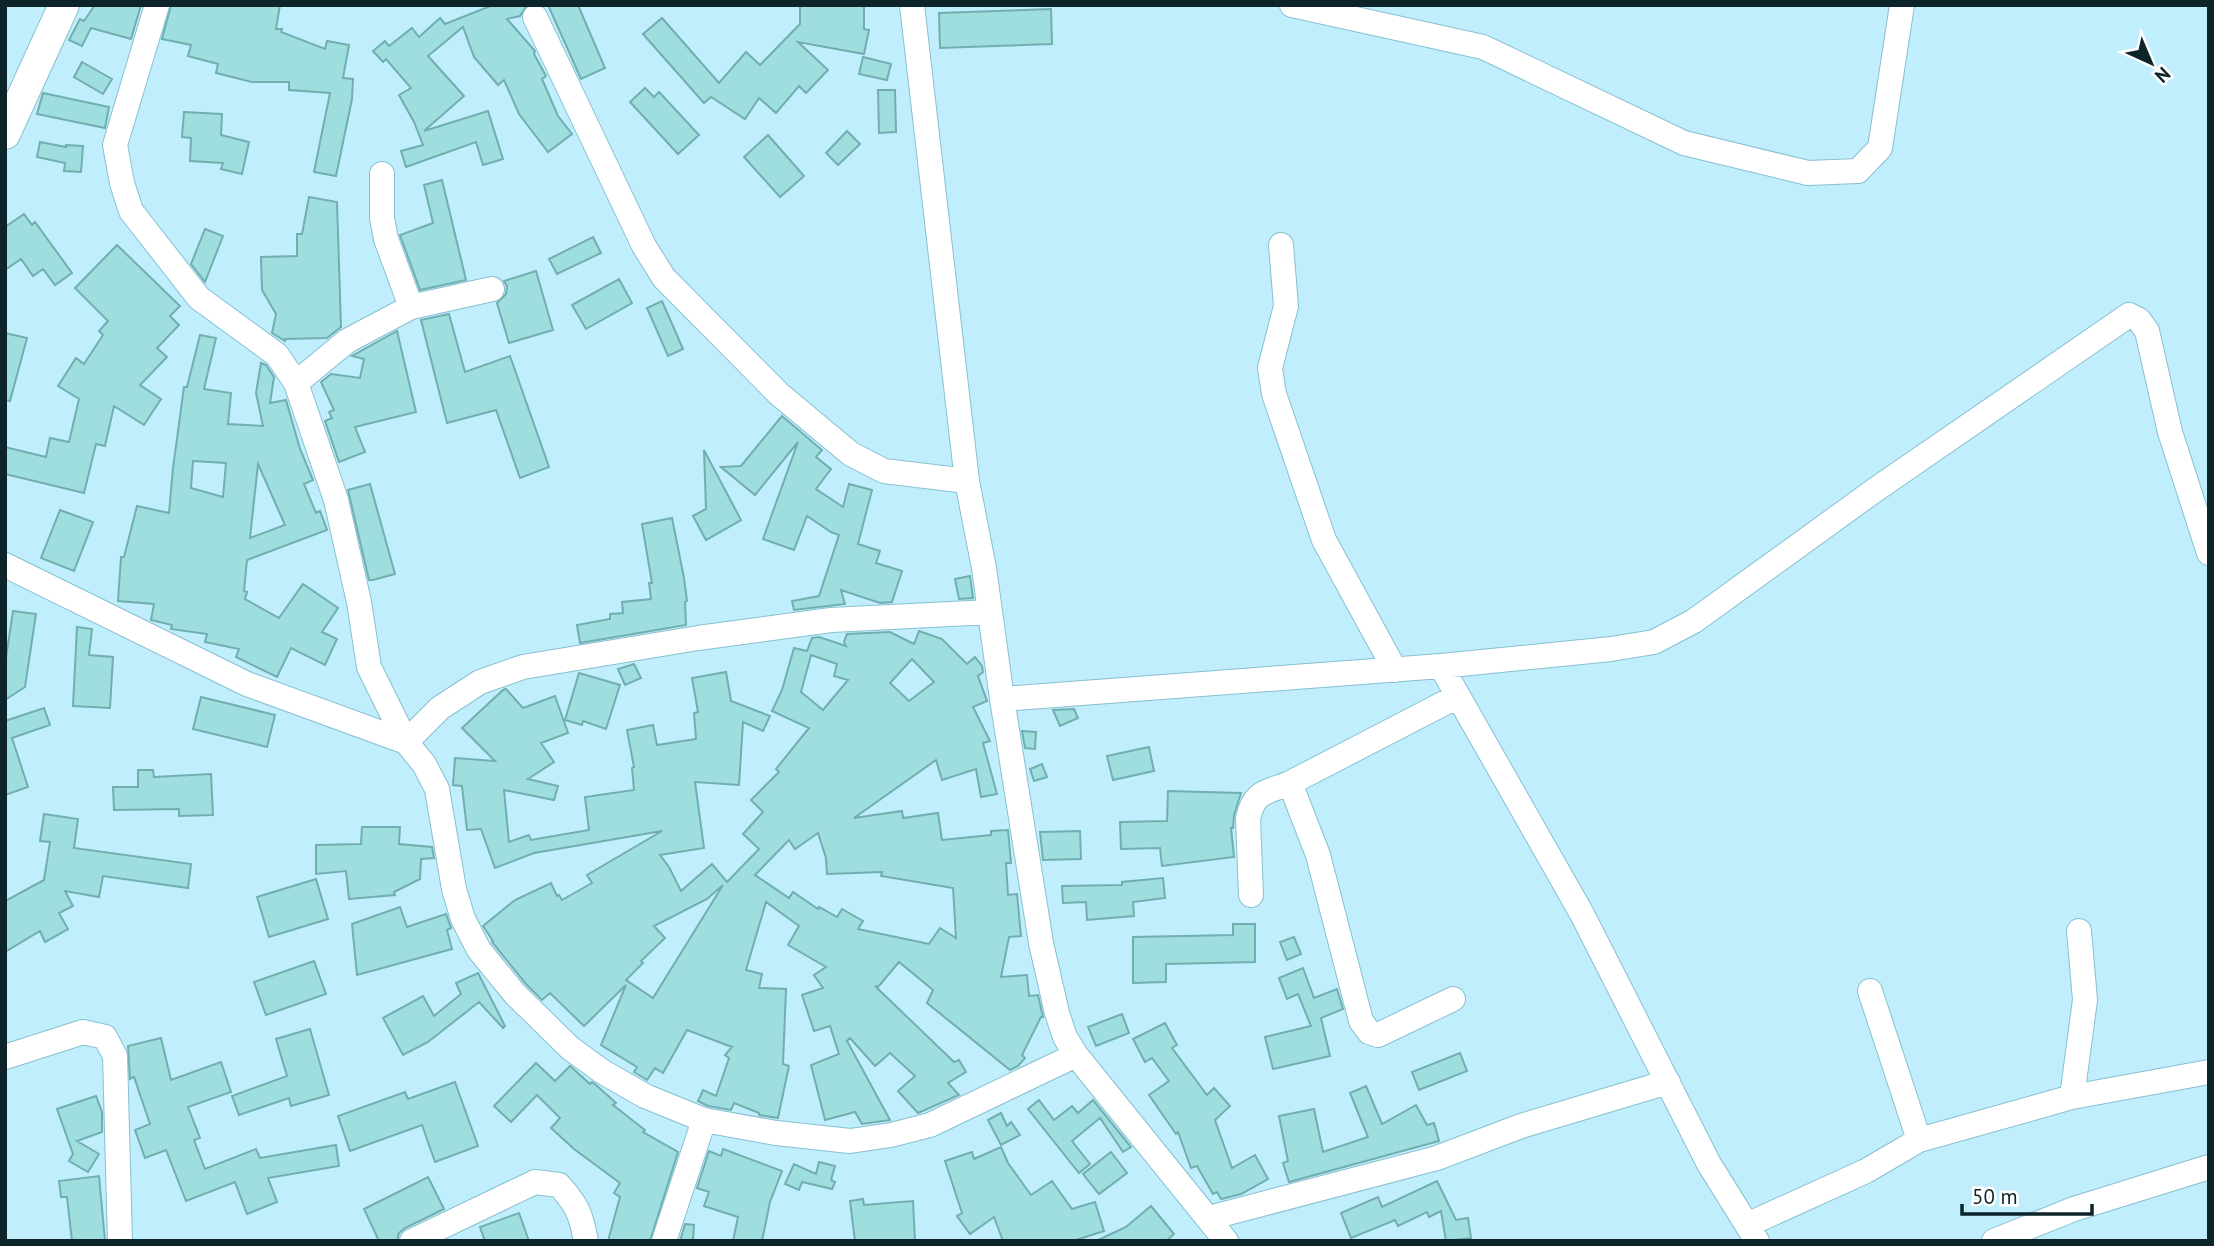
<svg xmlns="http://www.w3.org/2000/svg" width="2214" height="1246" viewBox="0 0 2214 1246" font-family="'PT Sans',sans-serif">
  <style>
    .building { fill: #9fdedf; stroke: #71aeb0; stroke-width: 2; fill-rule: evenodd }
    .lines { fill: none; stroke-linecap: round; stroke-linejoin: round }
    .minor-casing { stroke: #87c0d1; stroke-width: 26 }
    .major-casing { stroke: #87c0d1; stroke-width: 32 }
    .minor { stroke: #fff; stroke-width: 24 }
    .major { stroke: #fff; stroke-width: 30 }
  </style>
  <rect width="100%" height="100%" fill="#c0eefc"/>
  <path class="building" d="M95,5H141L131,39L91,28L82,46L69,40L80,19L84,21Z
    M171,5H280L276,29H282L281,32L325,49L327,41L349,45L343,78L353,79L352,99L336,176L314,172L330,93L289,90V82H252L216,73L218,64L188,56L191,45L162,39Z
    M493,5H527L520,16L507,19L535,51L534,54L546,76L542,79L558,116L572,134L548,152L519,114L504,80L498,85L474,57L463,27L428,56L464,96L424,131L488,111L503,159L483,165L476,142L406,167L401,151L423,145L414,122L399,95L411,88L386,59L383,62L373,51L385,41L389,46L412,28L419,37L440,18L445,24Z
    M548,5H578L605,68L581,79Z
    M800,5H864V29L869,30L864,54L798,42L828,70L806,93L799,86L776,113L759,98L745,119L711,97L704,103L643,34L662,18L719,83L746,52L760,65L800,24Z
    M1051,9L1052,44L940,48L939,13Z
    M863,57L891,64L887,80L859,74Z
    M82,62L112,79L103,94L74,77Z
    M645,88L654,97L659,92L699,135L678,154L630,102Z
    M878,90H895L896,132L879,133Z
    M43,93L109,107L105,128L37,114Z
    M184,112L222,114L221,135L249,142L242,174L221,169L223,163L190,161L191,138L182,137Z
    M847,131L860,144L838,165L826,153Z
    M768,135L804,176L780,197L744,157Z
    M40,142L66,147V145L83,146L81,172L64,171L65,163L37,157Z
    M442,180L466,280L420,290L400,235L433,223L424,185Z
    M309,197L337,202L341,327L327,338L285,339V341L272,333L276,314L262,290L261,257L297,256V234H302Z
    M24,214L32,225L35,222L72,273L55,285L43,269L33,276L21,259L5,270V227Z
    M205,229L223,236L205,282L191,264Z
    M593,237L601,253L557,274L549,259Z
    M117,245L180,306L170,316L179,325L157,348L167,357L140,385L161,399L144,425L114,406L105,446L96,444L84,493L5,474V447L46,457L50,438L69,442L79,399L58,386L76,358L84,364L103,335L99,331L108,321L75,288Z
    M536,271L553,330L509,343L497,303L506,294L507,286L504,281Z
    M619,279L632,303L586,329L572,305Z
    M662,301L683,349L668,356L647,308Z
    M449,314L465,372L510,356L549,467L520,478L496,410L447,423L421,320Z
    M397,331L416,412L355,427L365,452L339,462L325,421L332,418L329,412L334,410L321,382L331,374L360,378L364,359L352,356Z
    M5,333L27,338L10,401L5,400Z
    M200,335L216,338L204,389L231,393L228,424L263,426L256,393L261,363L266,365L274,377L270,403L286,400L300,449L313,480L304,484L316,513L320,511L327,530L247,560L244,591L247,592L245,599L279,618L303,584L338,608L322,632L337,639L325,665L291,648L277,677L236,657L239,649L205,642L207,634L171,629L172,625L151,620L154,604L118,601L121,557H124L137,506L169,513L173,468L184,387H187ZM193,461L226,463L223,497L191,488ZM258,464L285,525L250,538Z
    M782,416L822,450L816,457L831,469L816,489L843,507L849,484L872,490L858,544L880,551L876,563L902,571L892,602L880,603L841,590L845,604L794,610L792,601L819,596L839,535L831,532L807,516L794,550L763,539L798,442L755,495L721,467L741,466Z
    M704,450L741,520L706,540L693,516L706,509Z
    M370,484L395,574L373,580H369L348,490Z
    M60,510L93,522L74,571L41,558Z
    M672,518L684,578L687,601L685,602L686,625L580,643L577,625L610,619V614L623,613L622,602L651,599L649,583H652L642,524Z
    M970,576L973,598L959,599L955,579Z
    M13,611L36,614L25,687L5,700V664Z
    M77,627L92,629L89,655L113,657L110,708L73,706Z
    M919,631L942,639L967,664L975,657L982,666L983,672L978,676L987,701L973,707L990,741L983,743L997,794L981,797L976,769L942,780L936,760L854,818L902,811L903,818L938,813L942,840L991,835V831L1008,830L1011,863H1006L1008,895L1017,894L1021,936L1009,937L1001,977L1027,975L1029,996L1038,995L1043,1017H1041L1022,1055L1025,1058L1018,1066L1010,1070L927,1003L933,990L899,962L878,987L875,986L954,1062L959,1060L966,1072L948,1083L959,1095L918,1113L898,1091L915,1076L890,1053L875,1066L850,1038L847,1041L890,1120L862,1124L855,1112L825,1120L811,1065L839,1054L830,1026L814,1031L802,995L823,988L814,975L826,967L788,945L799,926L766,902L746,970L762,974L759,988L786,989L783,1064L789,1066L778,1118L759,1115V1113L734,1103L731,1110L708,1106L698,1101L703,1090L716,1096L729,1058L725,1055L732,1047L687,1030L663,1073L655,1068L647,1080L634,1072L637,1067L601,1045L626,985L584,1026L550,993L542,1000L526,984L492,942L493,941L483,926L515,900L551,883L557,896L559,895L562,900L592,883L587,875L662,831L534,853L495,868L481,829L467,830L462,786L453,785L455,758L495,761L462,728L503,690L506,689L523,708L555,696L568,733L541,743L554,762L528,779L558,786L554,800L504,790L509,842L529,835L531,840L589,830L585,797L634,790L632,768L634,767L627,730L653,725L657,745L696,739L694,713L698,712L692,678L726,672L731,701L770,716L763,731L743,722L739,785L695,782L704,848L660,855L669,867L681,891L712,864L727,882L759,849L743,834L763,812L751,800L779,772L776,769L809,728L772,711L782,690L794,648L807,651L812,638L819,637L846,646L844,642L847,634L890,632L914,644ZM811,655L837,664L834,676L848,680L823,710L801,692ZM912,659L934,682L909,701L890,683ZM818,833L826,858L827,874L882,872L881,876L953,888L956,938L940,928L929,944L858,929L863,921L842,909L837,917L819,907L818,909L793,892L789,898L755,875L789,840L795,849ZM723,885L653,998L626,980L643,963L641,961L665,938L654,926L707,899Z
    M634,664L641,678L625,685L618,669Z
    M579,673L620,685L606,729L583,721L582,725L565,720Z
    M201,697L275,715L267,747L193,729Z
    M44,708L50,725L12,738L28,787L5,795V721Z
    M1074,709L1078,718L1060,726L1053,710Z
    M1022,731L1036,732L1035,749L1025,748Z
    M1149,747L1154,771L1113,780L1107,756Z
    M1042,764L1047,777L1034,781L1030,769Z
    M138,770H153L154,777L211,774L213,815L179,816V809L114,810L113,787H138Z
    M1168,791L1241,793L1234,815L1233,828H1231L1234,857L1162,866L1160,848L1121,849L1120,822L1167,821Z
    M44,814L78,819L74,848L191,864L188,888L103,876L99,897L65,891L73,906L59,913L68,929L45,942L40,931L5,952V901L44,880L50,842L40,841Z
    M362,827H400L399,844L432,847L434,858L421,859L420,879L394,892L395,895L349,899L346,871L316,874V845L361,844Z
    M1080,831L1081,859L1043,860L1040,832Z
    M1163,878L1165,898L1133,902L1134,916L1087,920L1086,902L1063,903L1062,886L1122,885V882Z
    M316,879L328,919L269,937L257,897Z
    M400,907L407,927L446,914L451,928L447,930L452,949L357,975L352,924Z
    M1233,924H1255V962L1166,964V982L1133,983V937L1233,935Z
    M1294,937L1301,954L1287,960L1280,942Z
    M314,961L326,994L266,1015L254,982Z
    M1303,968L1314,998L1337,989L1343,1009L1321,1018L1330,1056L1273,1069L1265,1037L1311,1026L1298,994L1287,999L1279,978Z
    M478,973L505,1026L503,1028L479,1002L428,1042L403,1055L383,1018L423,996L434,1016L461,994L456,983Z
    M1122,1014L1129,1033L1096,1046L1088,1027Z
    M1165,1023L1177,1045L1172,1048L1207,1095L1214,1088L1230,1106L1215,1120L1232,1168L1255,1155L1268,1179L1241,1194L1221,1199L1217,1192L1213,1194L1197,1166L1191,1168L1178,1132L1176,1134L1149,1095L1169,1081L1152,1058L1145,1062L1133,1039Z
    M310,1029L329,1095L291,1106L289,1098L239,1115L232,1096L287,1076L276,1039Z
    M161,1038L171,1080L221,1062L231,1092L188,1107L200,1138L194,1140L205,1169L256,1149L260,1158L336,1145L339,1166L268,1178L277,1202L247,1214L235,1182L186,1201L166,1150L145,1158L135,1130L150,1124L134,1077L130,1079L128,1046Z
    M1460,1053L1467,1071L1419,1090L1412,1072Z
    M536,1063L555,1081L570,1066L590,1084L592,1082L596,1085L616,1103L613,1105L645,1130L643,1132L678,1152L650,1241H608L620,1197L614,1193L620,1183L574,1149L551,1128L560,1118L537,1095L511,1122L494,1106Z
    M455,1082L478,1146L435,1162L422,1125L350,1151L338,1116L405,1092L408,1099Z
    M1366,1086L1382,1124L1416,1105L1427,1125L1434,1123L1439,1141L1289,1182L1283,1163L1288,1161L1279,1116L1314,1109L1323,1152L1368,1137L1350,1093Z
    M96,1096L102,1112V1132L77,1141L99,1154L88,1172L69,1161L73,1154L57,1109Z
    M1039,1100L1054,1120L1072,1106L1078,1113L1093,1100L1131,1147L1123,1152L1100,1118L1072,1141L1090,1164L1079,1173L1028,1109Z
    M1001,1113L1007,1126L1011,1122L1020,1135L1001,1145L988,1120Z
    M1001,1147L1008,1163L1031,1195L1052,1181L1072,1209L1095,1202L1104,1231L1073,1241H1003L994,1217L970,1234L957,1216L962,1213L945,1161L972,1152L974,1159Z
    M723,1149L782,1171L770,1202L762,1241H733L738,1217L704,1206L709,1192L697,1188L709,1151L721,1156Z
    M1111,1152L1127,1173L1099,1194L1083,1174Z
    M819,1162L835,1166L831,1180L835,1182L832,1189L802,1182L799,1190L785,1184L794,1164L816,1174Z
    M99,1176L105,1241H72L67,1197H61L59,1181Z
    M428,1177L444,1209L405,1228L399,1233L397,1241H379L364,1209Z
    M1437,1181L1456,1220L1468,1218L1471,1238L1446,1241L1441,1211L1429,1217L1427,1212L1398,1226L1395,1220L1351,1238L1341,1213L1378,1197L1382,1207Z
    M863,1199L864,1205L913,1201L915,1241H855L850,1201Z
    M1151,1206L1174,1234L1166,1241H1096L1126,1227Z
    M519,1213L529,1241H485L480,1227Z
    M685,1224L694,1225L693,1241H680Z"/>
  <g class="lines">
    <defs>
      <path id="minor" d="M157,5L115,145L122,183L131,211L199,298L277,355L296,383L336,500L359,602L369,667L406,742L440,708L480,682L523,667L698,638L831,620L990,612
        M912,5L967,481L984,568L1002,699L1041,943L1057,1013L1065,1037L1076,1055L1226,1241
        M1292,5L1483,47L1684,143L1808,173L1858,171L1880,148L1902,5
        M535,17L644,246L664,278L779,394L851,454L884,471L967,481
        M382,174V218L386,239L411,307
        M1281,245L1286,306L1270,368L1274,394L1324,540L1395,670
        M296,383L347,341L411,307L492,289
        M5,565L247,684L406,742L424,764L437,789L454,889L463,919L479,950L515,994L570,1048L603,1072L645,1096L704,1120L776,1133L850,1141L891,1135L930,1125L1076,1055
        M1441,666L1582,914L1709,1164L1757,1241
        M1002,699L1441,666L1611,649L1654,642L1694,621L1875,490L2129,315L2139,320L2147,331L2170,432L2209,553
        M1251,895L1248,819C1254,790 1266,793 1290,783
        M1870,991L1919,1140
        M1453,999L1378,1035L1369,1032L1361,1021L1318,855L1290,783L1458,696
        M5,1057L83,1032L105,1037L115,1056L120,1241
        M2072,1097L2085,1000L2079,931
        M1209,1218L1437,1158L1521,1126L1668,1082
        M1747,1225L1866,1171L1919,1140L2072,1097L2209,1072
        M412,1241L535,1182L559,1185C577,1205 581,1214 586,1241
        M664,1241L704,1120
        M1994,1241L2074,1209L2209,1167"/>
      <path id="major" d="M5,134L64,5"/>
    </defs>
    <use href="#minor" class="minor-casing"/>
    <use href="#major" class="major-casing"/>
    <use href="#minor" class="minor"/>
    <use href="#major" class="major"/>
  </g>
  <rect width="2214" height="1246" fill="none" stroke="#0c242a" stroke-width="14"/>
  <g transform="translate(2151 63) rotate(136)" stroke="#ffffff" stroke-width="5" paint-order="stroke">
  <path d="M0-5L12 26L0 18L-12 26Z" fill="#0c242a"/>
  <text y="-10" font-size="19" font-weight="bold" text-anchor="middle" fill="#0c242a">N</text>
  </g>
  <path d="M1962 1204v10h130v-10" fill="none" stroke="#0c242a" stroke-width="3.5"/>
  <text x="1972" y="1204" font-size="21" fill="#0c242a" stroke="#ffffff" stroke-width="5" paint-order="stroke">50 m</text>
</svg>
